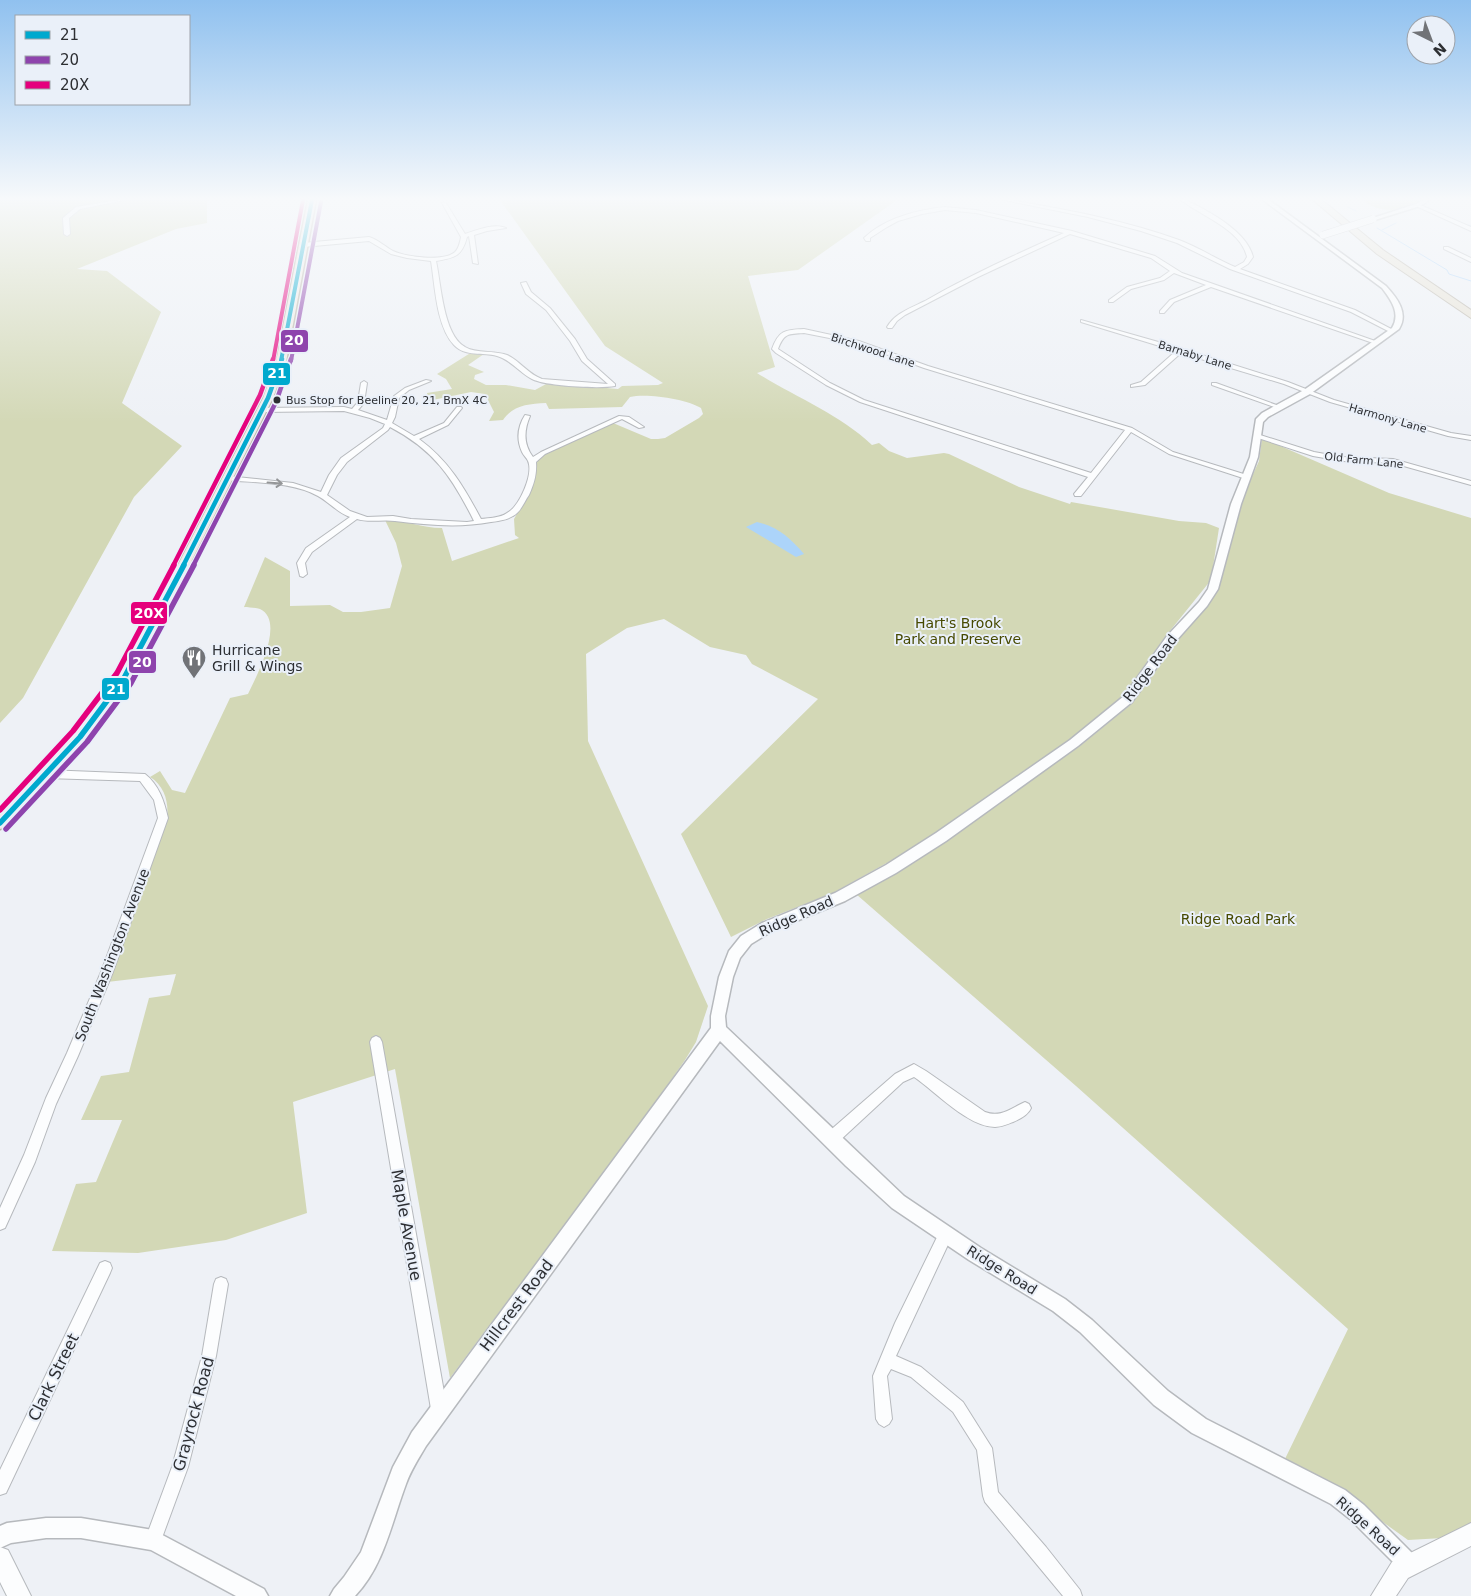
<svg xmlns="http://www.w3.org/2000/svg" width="1471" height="1596" viewBox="0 0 1471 1596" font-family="'DejaVu Sans',sans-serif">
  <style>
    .green { fill: #d3d8b6 }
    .water { fill: #acd4fa }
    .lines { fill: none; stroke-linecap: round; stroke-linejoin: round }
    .stream { stroke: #acd4fa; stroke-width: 1 }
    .minor-casing { stroke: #b6b9bd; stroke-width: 2 }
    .tertiary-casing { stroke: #b6b9bd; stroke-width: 3 }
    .secondary-casing { stroke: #b6b9bd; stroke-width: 2 }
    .primary-casing { stroke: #b9b3a8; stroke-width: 3 }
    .motorway-casing { stroke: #b9b3a8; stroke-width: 2 }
    .minor { fill: #fcfdfe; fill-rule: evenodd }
    .tertiary { fill: #fcfdfe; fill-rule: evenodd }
    .secondary { fill: #fcfdfe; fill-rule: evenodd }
    .primary { fill: #f0ece5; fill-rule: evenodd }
    .motorway { fill: #e7e2d5; fill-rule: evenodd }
    .tertiary-bridge-casing { stroke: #b6b9bd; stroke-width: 8; stroke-linecap: butt }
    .tertiary-bridge { stroke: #fcfdfe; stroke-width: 7 }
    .bus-1-far2-casing { stroke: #eaf0f9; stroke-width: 5.5 }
    .bus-1-far1-casing { stroke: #eaf0f9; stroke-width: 7 }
    .bus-1-casing { stroke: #eaf0f9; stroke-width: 9 }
    .bus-2-far2-casing { stroke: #eaf0f9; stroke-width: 5.5 }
    .bus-2-far1-casing { stroke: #eaf0f9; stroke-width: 7 }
    .bus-2-casing { stroke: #eaf0f9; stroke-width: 9 }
    .bus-3-far2-casing { stroke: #eaf0f9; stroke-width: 5.5 }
    .bus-3-far1-casing { stroke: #eaf0f9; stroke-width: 7 }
    .bus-3-casing { stroke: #eaf0f9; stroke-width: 9 }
    .bus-1-far2 { stroke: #00a9ce; stroke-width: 4 }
    .bus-1-far1 { stroke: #00a9ce; stroke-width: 4.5 }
    .bus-1 { stroke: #00a9ce; stroke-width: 5.5 }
    .bus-2-far2 { stroke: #8e44ad; stroke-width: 4 }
    .bus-2-far1 { stroke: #8e44ad; stroke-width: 4.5 }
    .bus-2 { stroke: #8e44ad; stroke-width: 5.5 }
    .bus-3-far2 { stroke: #e5007d; stroke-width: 4 }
    .bus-3-far1 { stroke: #e5007d; stroke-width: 4.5 }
    .bus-3 { stroke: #e5007d; stroke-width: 5.5 }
    .oneway { stroke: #949698 }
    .bus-dot { fill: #2d2f33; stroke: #eaf0f9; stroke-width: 2 }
    .labels { text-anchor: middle; stroke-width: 4; stroke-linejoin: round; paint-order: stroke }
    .far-street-label { font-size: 11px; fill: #2d2f33; stroke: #eaf0f9 }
    .far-bus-label { font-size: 11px; fill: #2d2f33; stroke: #eaf0f9; text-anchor: start }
    .park-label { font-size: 14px; fill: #474a01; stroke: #eaf0f9 }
    .poi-label { font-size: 14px; fill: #2d2f33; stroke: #eaf0f9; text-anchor: start }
    .street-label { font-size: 14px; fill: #2d2f33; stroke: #eaf0f9 }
    .near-street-label { font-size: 16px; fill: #2d2f33; stroke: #eaf0f9 }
    .line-badge { stroke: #eaf0f9; stroke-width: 2 }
    .badge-label { font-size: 14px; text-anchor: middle; font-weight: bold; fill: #fff }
  </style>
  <rect width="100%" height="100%" fill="#eef1f6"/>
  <path class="green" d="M0,200H207V223L176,229L77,269L107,271L161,312L122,403L182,446L134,497L23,698L0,723Z
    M500,200H897L798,270L748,276L775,367L757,373C795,397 839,414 872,445L879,443L889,451L907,458L944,453L949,454L1019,487L1070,504L1071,502L1179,521L1206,523L1219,528L1211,580L1165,637L1120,700L1079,734L910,850L833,893L767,919L731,937L681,834L818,699L752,664L746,655L710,647L664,619L627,628L586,654L588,741L708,1006L696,1042L685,1060L646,1116L450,1378L395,1069L293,1102L307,1213L226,1240L138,1253L52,1251L76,1184L96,1182L122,1120H81L101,1076L129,1072L149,998L170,995L176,974L107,982L167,819C169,803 165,786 150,777L160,771L172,790L185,793L230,698L248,694C256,677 286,621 260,609C255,607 249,608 244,607L265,557L290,571V606L330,605L343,612H361L390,608L402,566L396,543L385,520C405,520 422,528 442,528L452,561L519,538L515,535L514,519L529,493L538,459L563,443L613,423L651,439H658L665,438L699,418L703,414L701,408C686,399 647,393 630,397L622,407L549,409L546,403C528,404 513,405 503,420L489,421L494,412L485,394L471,392L428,401L427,393L452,389L446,379L437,374L472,352L484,354L468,365L484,372L475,375L474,379L486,385H506L535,390L548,383L618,389L622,386L658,385L663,383L605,346Z
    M1363,200H1424C1405,211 1380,215 1363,200Z
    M1262,438L1389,493L1471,518V1524L1443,1538L1408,1540L1352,1500L1284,1461L1348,1329L1076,1086L856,894L894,875L1080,746L1129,706L1179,637L1210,602L1226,561L1229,543L1244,494L1259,461Z"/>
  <path class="water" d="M757,522C778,527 790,538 804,554L796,557L746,527Z"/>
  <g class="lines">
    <path class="stream" d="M1348,207L1356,211
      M1468,225L1471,226
      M1377,228L1447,270L1449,274L1471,281
      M1382,230L1396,223"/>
    <defs>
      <path id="minor" d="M118,200H125L80,209L69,218L70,234L67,236L64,234L63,218L76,207Z
        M1004,200H1011C1067,210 1125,220 1179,240C1198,247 1216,259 1235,267L1244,262L1247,257C1241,229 1201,216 1181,200H1186C1208,211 1247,231 1253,257L1248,264L1240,269L1355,310L1395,331L1390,332L1351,312L1230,269L1177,243L1141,231L1088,217Z
        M444,202L446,203L465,234C477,230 494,223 506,228L487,231L474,235L478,264L473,263L469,236L467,237C462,256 455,258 436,261C441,283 443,335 465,347C477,354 494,350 507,355C520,361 528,374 542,379L608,384L582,361L570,341L546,310L526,294L521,283L526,282L531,292L550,308L575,339L587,359L615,384V386C600,389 545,386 532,379C520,373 511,360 497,356C483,352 465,357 454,345C436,326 435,285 431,261L407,258L391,254L369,241L303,247L300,245L303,243L369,237C379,240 385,247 393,251C406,257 444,262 455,252C459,248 460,242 461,237L442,203Z
        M1418,204L1471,227V231L1416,206Z
        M945,207L976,210L1072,231L1155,256L1182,273L1378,342L1373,343L1211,287L1174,302L1164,313H1160V311L1170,300L1206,285L1174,273L1164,280L1131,289L1113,302H1109V300L1127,287L1160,278L1170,271L1151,258L1070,234L978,277L905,315L897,321L892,328H888L887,327C895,313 911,308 925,301C970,275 1017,254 1064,233L976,213L945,210L922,214L898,221L887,227L870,238V241H866L864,238C885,218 917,210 945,207Z
        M1444,247H1448L1471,258V262L1444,249Z
        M1081,320L1183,349L1288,382L1334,400L1451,433L1471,436V440L1448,436L1330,402L1284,384L1181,353L1145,385L1131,387V385L1141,382L1176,351L1081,322Z
        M804,329L859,341L928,366L1132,428L1173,452L1250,476L1243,478L1169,454L1131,432L1081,496H1075L1074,494L1088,477L860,402L826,385L776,353L772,349C779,330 785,330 804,329ZM804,333L855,343L924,368L1125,430L1091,473L864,400L830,383L778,349C784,333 788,334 804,333Z
        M426,380L431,381L409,390L399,398L395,417L392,423L414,436L444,423L457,407H461L462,408L448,425L419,439C449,461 464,487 481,519C489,518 500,518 507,513C519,507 534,474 528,461C527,458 523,455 522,452C516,439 518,426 525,415L530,416C524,430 523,444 533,457L541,452L619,416L629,417L644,427L639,428L622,419L545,454L536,462C537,474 534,484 529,495C524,502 521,512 513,516C507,520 498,521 491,522C459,528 428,525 395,521C382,519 370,523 357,519L312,552L305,563L307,574L303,577L300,576L297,563L306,548L350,517C338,513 329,502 318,496C292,482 256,483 227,480L223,478L227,476L293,483L321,492L329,475L341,458L383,428L385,424L370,418L344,411L262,412L259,410L262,408L344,407L352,409L358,402L361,383L364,381L367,383L364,403L358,410L387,420L394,396L405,388ZM390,427C434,450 452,477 474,521L467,522L411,519L393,516L367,517L350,511L327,495L337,475L347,462L388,430Z
        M1212,383H1216L1282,407L1277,408L1212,385Z
        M1257,434L1314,452L1342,457L1393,459L1471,481V485L1393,463L1342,461L1313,456L1255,437L1254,436Z
        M46,770L145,774C159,785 164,801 168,818L113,972L78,1056L56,1104L35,1162L5,1228L0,1230V1208L24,1155L46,1098L67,1053L101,972L158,818L154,800L140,781L46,778L41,774Z
        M376,1036L380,1038L382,1042L447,1409L444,1414L439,1417L434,1414L431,1409L370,1042L372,1038Z
        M914,1064L926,1071L985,1112C1001,1118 1011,1108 1025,1102L1029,1104L1031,1108C1028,1115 1020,1119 1013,1122C1008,1124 1001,1127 995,1127C968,1127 935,1091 914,1077L903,1082L836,1144L831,1145L826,1144L825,1139L826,1134L895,1074Z
        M946,1227L951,1229L953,1234L896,1356L921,1367L963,1402L992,1448L998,1492L1046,1547L1080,1590L1082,1596H1063L985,1502L983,1496L977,1450L953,1412L911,1377L891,1369L887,1376L892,1419L889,1424L884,1427L879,1424L876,1419L873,1376L895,1323L941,1229Z
        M105,1261L110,1263L112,1268L110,1273L6,1493L0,1495V1470L100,1263Z
        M221,1277L226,1279L228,1284L216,1356L188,1467L159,1546L153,1548L147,1546L145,1540L172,1467L202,1356L214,1284L216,1279Z"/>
      <path id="tertiary" d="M1263,200H1269L1386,286C1397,298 1409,313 1399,329L1310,394L1268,417L1263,422L1258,457L1241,504L1218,589L1207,606L1175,642L1132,702L1078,746L946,841L896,873L845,901L772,931L751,944L740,958L733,977L725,1016L726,1027L904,1196L981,1248L1065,1299L1092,1320L1168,1391L1206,1419L1345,1490L1364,1505L1417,1558L1420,1565L1417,1572L1410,1575L1403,1572L1350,1519L1331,1504L1192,1433L1154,1405L1080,1332L1053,1311L969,1260L892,1208L846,1166L720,1041L426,1446C419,1458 411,1470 406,1484C392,1521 384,1566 355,1596H330L334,1589L344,1577L361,1552L393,1467L412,1432L711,1028V1016L719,977L729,951L741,936L762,923L835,893L886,865L936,833L1070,740L1124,696L1167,636L1199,602L1208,589L1231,504L1250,457L1256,419L1262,413L1304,390L1392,328C1401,313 1391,300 1382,288Z
        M1423,200H1429L1420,206L1375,220L1370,219L1416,204Z
        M46,1518H81L153,1530L264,1589L268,1596H236L151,1550L81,1538H46L11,1543L0,1548V1526L7,1523Z"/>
      <path id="secondary" d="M1471,1523V1546L1408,1578L1396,1596H1371L1392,1562Z
        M0,1547L8,1550L31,1596H7L0,1582Z"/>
      <path id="primary" d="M308,200H316L286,362L273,398L168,608L129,681L85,741L5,827L0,829V813L75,733L118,676L156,608L263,398L276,362Z"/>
      <path id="motorway" d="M1313,200H1322L1383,250L1471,310V318L1377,254Z"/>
    </defs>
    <use href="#minor" class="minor-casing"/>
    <use href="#tertiary" class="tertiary-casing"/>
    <use href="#secondary" class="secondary-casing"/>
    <use href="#primary" class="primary-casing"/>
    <use href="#motorway" class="motorway-casing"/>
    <use href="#minor" class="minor"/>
    <use href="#tertiary" class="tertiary"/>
    <use href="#secondary" class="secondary"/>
    <use href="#primary" class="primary"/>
    <use href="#motorway" class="motorway"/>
    <defs>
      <path id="tertiary-bridge" d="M1323,235L1373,219"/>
    </defs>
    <use href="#tertiary-bridge" class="tertiary-bridge-casing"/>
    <use href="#tertiary-bridge" class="tertiary-bridge"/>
    <defs>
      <path id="bus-1-far2" d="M281,361L312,200"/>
      <path id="bus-1-far1" d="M183,566L268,398L282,359"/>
      <path id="bus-1" d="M0,823L80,737L124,678L184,565"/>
      <path id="bus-2-far2" d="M291,361L321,202"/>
      <path id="bus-2-far1" d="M193,566L276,402L291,359"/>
      <path id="bus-2" d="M6,829L87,742L131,683L194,565"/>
      <path id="bus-3-far2" d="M273,361L303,200"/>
      <path id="bus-3-far1" d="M173,566L260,395L273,359"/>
      <path id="bus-3" d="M0,810L73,731L117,673L174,565"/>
    </defs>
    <use href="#bus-1-far2" class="bus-1-far2-casing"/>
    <use href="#bus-1-far1" class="bus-1-far1-casing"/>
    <use href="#bus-1" class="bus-1-casing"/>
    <use href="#bus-2-far2" class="bus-2-far2-casing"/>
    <use href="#bus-2-far1" class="bus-2-far1-casing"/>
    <use href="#bus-2" class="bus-2-casing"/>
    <use href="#bus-3-far2" class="bus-3-far2-casing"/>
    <use href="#bus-3-far1" class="bus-3-far1-casing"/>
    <use href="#bus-3" class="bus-3-casing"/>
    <use href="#bus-1-far2" class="bus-1-far2"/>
    <use href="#bus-1-far1" class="bus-1-far1"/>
    <use href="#bus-1" class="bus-1"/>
    <use href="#bus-2-far2" class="bus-2-far2"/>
    <use href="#bus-2-far1" class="bus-2-far1"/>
    <use href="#bus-2" class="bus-2"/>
    <use href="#bus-3-far2" class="bus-3-far2"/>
    <use href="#bus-3-far1" class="bus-3-far1"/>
    <use href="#bus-3" class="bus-3"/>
  </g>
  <defs><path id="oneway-shaft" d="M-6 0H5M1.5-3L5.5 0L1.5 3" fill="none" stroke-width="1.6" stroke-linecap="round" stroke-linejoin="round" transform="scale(1.25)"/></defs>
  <use class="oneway" href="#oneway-shaft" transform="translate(275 483) rotate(4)"/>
  <linearGradient id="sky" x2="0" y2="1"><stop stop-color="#90c1ef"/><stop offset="0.47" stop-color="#f7f9fb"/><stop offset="1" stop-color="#f7f9fb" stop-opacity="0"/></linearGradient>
  <rect width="1471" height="423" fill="url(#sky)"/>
  <defs>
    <symbol id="restaurant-pin" viewBox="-11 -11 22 30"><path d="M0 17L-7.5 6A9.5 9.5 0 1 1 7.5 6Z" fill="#717377" stroke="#eaf0f9"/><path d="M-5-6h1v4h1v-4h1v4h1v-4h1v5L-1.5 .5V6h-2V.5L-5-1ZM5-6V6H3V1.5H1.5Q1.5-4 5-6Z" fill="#fff"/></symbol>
  </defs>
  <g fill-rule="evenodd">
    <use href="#restaurant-pin" x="180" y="644" width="28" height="38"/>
  </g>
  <circle class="bus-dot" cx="277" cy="400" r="4.5"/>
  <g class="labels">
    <g class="far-street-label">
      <text transform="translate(873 350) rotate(18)" y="4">Birchwood Lane</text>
      <text transform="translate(1195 355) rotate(17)" y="4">Barnaby Lane</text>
      <text transform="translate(1388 418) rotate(16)" y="4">Harmony Lane</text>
      <text transform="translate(1364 460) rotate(6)" y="4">Old Farm Lane</text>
    </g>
    <g class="far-bus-label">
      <text x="286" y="404">Bus Stop for Beeline 20, 21, BmX 4C</text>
    </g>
    <g class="park-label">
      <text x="958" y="628">Hart's Brook<tspan x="958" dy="16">Park and Preserve</tspan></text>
      <text x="1238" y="924">Ridge Road Park</text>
    </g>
    <g class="poi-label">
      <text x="212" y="655">Hurricane<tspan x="212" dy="16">Grill &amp; Wings</tspan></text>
    </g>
    <g class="street-label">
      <text transform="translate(1150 668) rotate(-53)" y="5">Ridge Road</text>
      <text transform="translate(796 916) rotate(-24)" y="5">Ridge Road</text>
      <text transform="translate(112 955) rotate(-69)" y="5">South Washington Avenue</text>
      <text transform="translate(1002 1270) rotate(32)" y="5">Ridge Road</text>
      <text transform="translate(1368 1526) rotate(42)" y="5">Ridge Road</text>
    </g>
    <g class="near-street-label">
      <text transform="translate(407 1225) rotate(80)" y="6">Maple Avenue</text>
      <text transform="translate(516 1305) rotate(-53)" y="6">Hillcrest Road</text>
      <text transform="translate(53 1377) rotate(-64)" y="6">Clark Street</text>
      <text transform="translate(193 1414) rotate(-75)" y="6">Grayrock Road</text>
    </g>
  </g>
  <g class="line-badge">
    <rect x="280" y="329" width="29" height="24" rx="5" fill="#8e44ad"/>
    <rect x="262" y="362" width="29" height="24" rx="5" fill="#00a9ce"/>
    <rect x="130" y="601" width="38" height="24" rx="5" fill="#e5007d"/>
    <rect x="128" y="650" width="29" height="24" rx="5" fill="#8e44ad"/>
    <rect x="101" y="677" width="29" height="24" rx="5" fill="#00a9ce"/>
  </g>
  <g class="badge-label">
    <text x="294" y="345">20</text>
    <text x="277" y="378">21</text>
    <text x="149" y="618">20X</text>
    <text x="142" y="667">20</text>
    <text x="116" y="694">21</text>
  </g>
  <rect x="15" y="15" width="175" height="90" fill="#eaf0f9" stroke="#9ea3aa"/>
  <rect x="25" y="31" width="25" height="8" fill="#00a9ce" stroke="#9ea3aa"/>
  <text x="60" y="40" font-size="15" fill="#2d2f33">21</text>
  <rect x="25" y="56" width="25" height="8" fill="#8e44ad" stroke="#9ea3aa"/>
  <text x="60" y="65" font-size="15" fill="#2d2f33">20</text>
  <rect x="25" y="81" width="25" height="8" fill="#e5007d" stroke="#9ea3aa"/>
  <text x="60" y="90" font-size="15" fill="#2d2f33">20X</text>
  <g transform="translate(1431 40) rotate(138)"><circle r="24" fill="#eaf0f9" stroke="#9ea3aa"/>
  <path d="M0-4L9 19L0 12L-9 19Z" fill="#717377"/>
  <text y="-8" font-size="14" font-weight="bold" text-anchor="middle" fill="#2d2f33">N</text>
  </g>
</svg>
